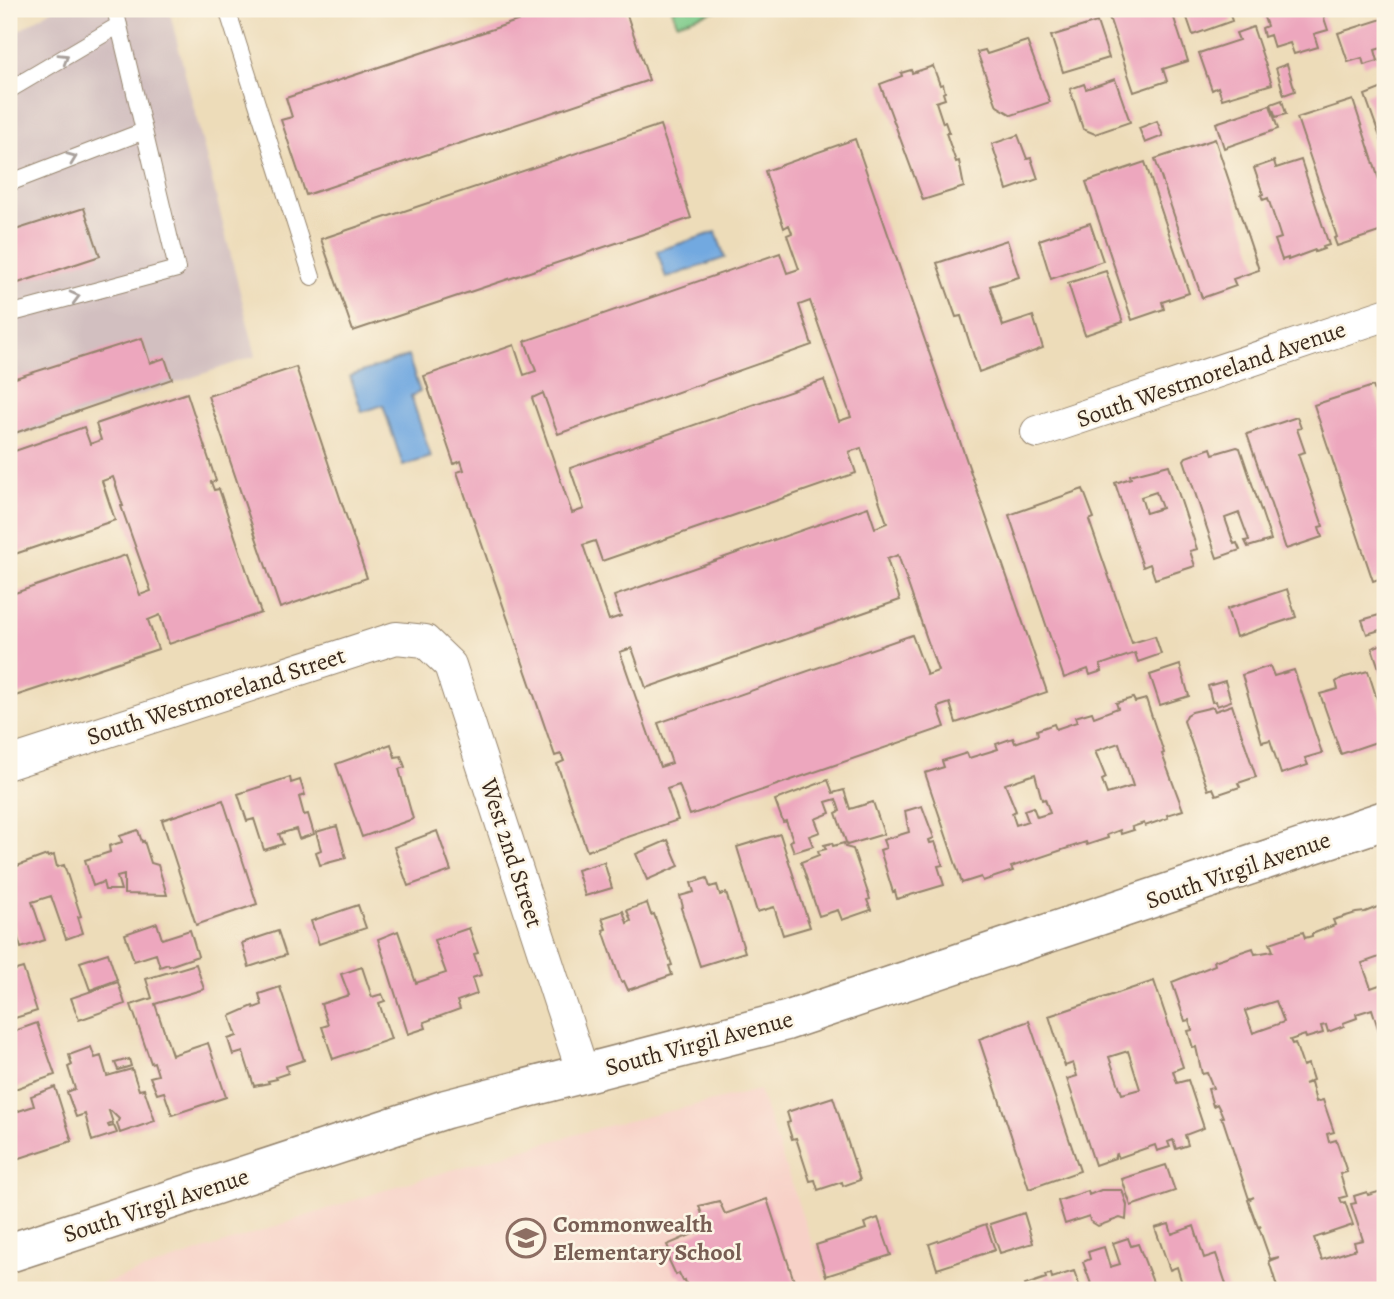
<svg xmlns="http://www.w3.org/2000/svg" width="1394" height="1299" viewBox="0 0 1394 1299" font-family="Alegreya,serif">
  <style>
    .built { fill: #f7d1c7 }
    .industrial { fill: #d2bfc0 }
    .green { fill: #7cca89; stroke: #5c7a54; stroke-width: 2 }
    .water { fill: #72a9e0; stroke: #566a7f; stroke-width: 2 }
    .building { fill: #eda7be; fill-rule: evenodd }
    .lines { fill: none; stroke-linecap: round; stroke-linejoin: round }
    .service-casing { stroke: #94836c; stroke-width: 18 }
    .minor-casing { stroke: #94836c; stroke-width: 34 }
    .secondary-casing { stroke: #94836c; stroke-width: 41 }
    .service { stroke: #fff; stroke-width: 16 }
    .minor { stroke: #fff; stroke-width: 32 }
    .secondary { stroke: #fff; stroke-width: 38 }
    .oneway { stroke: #a79f9a }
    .labels { text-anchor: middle; stroke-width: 5; stroke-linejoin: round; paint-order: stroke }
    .street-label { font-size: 24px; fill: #3b2a1e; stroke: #fcf5e5 }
    .education-label { font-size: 24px; font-weight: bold; fill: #785e54; stroke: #fcf5e5; text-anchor: start }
  </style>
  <rect width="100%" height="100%" fill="#fcf5e5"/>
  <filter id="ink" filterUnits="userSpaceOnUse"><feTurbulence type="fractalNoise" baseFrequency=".0143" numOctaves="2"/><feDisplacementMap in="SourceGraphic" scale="14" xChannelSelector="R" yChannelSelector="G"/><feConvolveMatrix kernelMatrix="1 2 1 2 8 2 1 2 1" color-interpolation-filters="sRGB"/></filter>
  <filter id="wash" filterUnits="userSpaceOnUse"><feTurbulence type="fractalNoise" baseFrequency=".00686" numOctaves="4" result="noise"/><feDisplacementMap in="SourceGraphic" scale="28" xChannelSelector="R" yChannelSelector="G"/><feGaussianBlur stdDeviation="1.57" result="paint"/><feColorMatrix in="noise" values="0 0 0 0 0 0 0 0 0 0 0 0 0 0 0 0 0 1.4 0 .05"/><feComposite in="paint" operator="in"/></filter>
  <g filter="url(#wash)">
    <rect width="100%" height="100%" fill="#eddcb9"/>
    <path class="built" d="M759,1090L828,1290H83L400,1185L598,1128Z"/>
    <path class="industrial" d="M53,9H169L256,356L9,439V37Z"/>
    <path class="green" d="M672,9H720L677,23Z"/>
    <path class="water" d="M716,232L725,258L666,278L657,251Z
      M408,356L420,392L411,396L431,457L403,466L383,405L362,412L350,376Z"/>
    <g id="blocks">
      <path class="building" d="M553,9H625L649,80L306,195L281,120L292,117L286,98Z
        M1124,9H1171L1188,61L1163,69L1167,81L1134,92L1108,14Z
        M1184,9H1228L1232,21L1193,35Z
        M1261,9H1321L1328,30L1314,34L1318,47L1294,54L1290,43L1274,48L1270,35L1264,37L1262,28L1267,26Z
        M1385,18V47L1375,50L1378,61L1364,65L1362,58L1348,62L1338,33Z
        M1097,22L1109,58L1063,72L1051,36Z
        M1253,27L1272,84L1222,99L1218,87L1212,90L1199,53L1239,40L1236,33Z
        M1027,41L1050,102L1012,115L997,106L977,52L985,50L987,54Z
        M1287,64L1295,91L1284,95L1276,68Z
        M933,66L940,85L943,84L945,92L943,93L945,99L936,102L943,123L945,122L949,133H946L956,162L959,161L964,187L923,200L880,84L902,76L901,73L911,70L912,73Z
        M1115,79L1130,122L1095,134L1083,129L1070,89L1084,84L1086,89Z
        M1385,87V151L1365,95Z
        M1282,100L1286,114L1276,117L1271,104Z
        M1353,100L1385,198V230L1337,246L1334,238L1337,237L1297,118Z
        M1270,105L1278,129L1224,148L1216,123Z
        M1157,121L1163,136L1145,143L1139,128Z
        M660,125L691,218L353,331L321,239Z
        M1018,135L1027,159L1031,158L1038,179L1007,190L992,144Z
        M855,139L1047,692L956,723L950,703L938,707L945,727L690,815L679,785L667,789L678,820L587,851L557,764L564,761L561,754L555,756L457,472L464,470L461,461L454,464L424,376L514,345L524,375L536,371L525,341L780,253L787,273L799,269L787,235L792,233L789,225L784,228L765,171ZM810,301L851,417L839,421L824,380L570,468L584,509L572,513L532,398L543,393L558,434L812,345L799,305ZM861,448L887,523L875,528L868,507L614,596L621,616L609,620L583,545L595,541L602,561L856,473L849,452ZM898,555L938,671L927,675L912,635L658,723L672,763L660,767L620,652L632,648L646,688L900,600L887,559Z
        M1215,139L1259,270L1233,279L1236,286L1202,298L1155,159Z
        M1301,160L1329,245L1323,247L1324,249L1315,252V250L1288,260V258L1282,260L1275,240L1281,238L1268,198L1263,200L1261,195L1263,194L1254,168L1274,161L1276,168Z
        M1145,162L1189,293L1162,302L1164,309L1132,320L1086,182Z
        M84,208L100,256L9,286V232Z
        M1090,223L1103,261L1051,279L1039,240Z
        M1007,240L1019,277L990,286L1003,326L1033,316L1043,348L979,372L961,316L956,317L937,263Z
        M1106,271L1123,322L1085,335L1068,283Z
        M142,338L150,363L165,358L172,379L9,435V380Z
        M296,367L367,578L280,608L208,396Z
        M1373,386L1385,422V577L1373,581L1314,405Z
        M187,393L216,481L211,482L214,490L219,489L261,613L169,644L160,615L148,620L158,649L9,698V595L126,555L140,595L151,591L121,506H123L113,477L102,481L115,520L9,556V453L84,427L90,444L101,440L96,424Z
        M1297,417L1301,428L1297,429L1305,452L1298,454L1323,526L1319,527L1322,537L1286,549L1247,434Z
        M1237,447L1240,448L1271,540L1248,547L1245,541L1249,540L1239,513L1225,518L1234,544L1237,543L1240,550L1217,558L1184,460L1186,457L1211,448L1213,454Z
        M1169,465L1197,549L1190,551L1195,566L1155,579L1150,564L1143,567L1115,483L1131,478L1130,475ZM1156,492L1162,508L1146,513L1141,497Z
        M1083,489L1094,518L1089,520L1132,643L1155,636L1161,654L1138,662L1135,653L1100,665L1102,671L1090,675L1088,669L1064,678L1009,515Z
        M1287,589L1296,617L1236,637L1227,609Z
        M1379,615L1383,629L1367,634L1362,620Z
        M1385,643V676L1382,677L1372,648Z
        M1180,665L1189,696L1160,705L1150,675Z
        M1270,666L1274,676L1294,670L1322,753L1305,758L1308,765L1281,774L1270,740L1262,742L1242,675Z
        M1368,671L1385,724L1382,725L1385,739L1341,754L1320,694L1338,689L1336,682L1342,678Z
        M1225,681L1231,701L1217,706L1216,701L1212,702L1208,686Z
        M1133,698L1135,702L1146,699L1164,753L1162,754L1183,810L1167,815L1168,818L1145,826L1144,823L1132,827L1134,830L1121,834L1120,830L1107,835L1108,838L1087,845L1086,842L1011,867L1013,871L983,881L981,877L962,883L925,773L944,767L942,761L967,753L969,758L998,749L996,744L1013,738L1015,743L1038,735L1037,730L1054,724L1056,729L1077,722L1075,717L1092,712L1094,717L1118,708L1116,703ZM1119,743L1133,786L1107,794L1102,780L1106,778L1095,751ZM1035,774L1042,800L1045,799L1050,813L1037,817L1033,807L1024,810L1028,821L1016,825L1012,813L1016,811L1005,784Z
        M1232,705L1256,777L1238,783L1240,787L1216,795L1213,788L1208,790L1184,721L1187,715L1192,712L1213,707L1215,711Z
        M391,744L395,757L401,756L405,767L399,769L413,819L362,837L336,764Z
        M290,777L291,783L300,780L305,795L299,797L304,815L308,814L314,834L299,839L296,829L279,834L283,844L264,850L254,819L247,821L238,794Z
        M828,780L833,793L844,790L850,809L873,802L884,834L847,845L836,813L840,811L836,799L826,802L830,813L815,819L820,832L809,836L813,846L794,852L790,841L793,840L786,821L783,822L775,800Z
        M223,800L257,904L196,925L162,820Z
        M922,806L934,838L929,840L930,843L935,842L943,865L938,866L944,885L897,899L895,891L893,892L880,850L886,848L883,840L909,832L905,811Z
        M337,826L346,858L320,865L316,852L321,850L316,832Z
        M138,830L142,842L144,841L151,863L158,865L167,895L124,894V875L117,877L121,890H105L103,882L93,886L85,860L110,852L109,846L122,842L120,836Z
        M437,831L451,871L408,886L394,847Z
        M780,834L810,927L783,935L774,907L757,912L737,847Z
        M668,840L679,866L647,880L636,854Z
        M832,843L833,846L844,843L845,847L853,849L870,899L867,900L871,910L842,920L838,910L819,916L801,862L819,855L818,851L826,849L824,845Z
        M47,855L48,857L54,855L57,867L64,865L81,916L78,917L83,933L66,939L51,896L32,902L45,940L21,948L9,910V903L15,901L14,899L10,900L9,897V887L12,886L9,869Z
        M604,862L612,888L585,896L577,870Z
        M707,878L710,887L717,885L720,895L726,893L745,952L700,966L681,908L683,907L680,896L694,892L691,883Z
        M647,903L651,915L654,914L672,965L669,966L672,975L628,990L624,981L621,982L603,930L606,929L602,918L623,911L627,923L631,921L627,910Z
        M1385,904V955L1362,963L1371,988L1385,983V1037L1381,1038L1372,1009L1356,1014L1357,1018L1343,1023L1344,1026L1328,1032L1326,1025L1321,1026L1323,1033L1306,1038L1305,1035L1290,1040L1292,1044L1295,1043L1303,1066L1308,1064L1313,1080L1304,1084L1311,1082L1316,1102L1323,1100L1334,1132L1327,1134L1329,1142L1336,1140L1347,1172L1340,1174L1347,1196L1340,1198L1342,1203L1345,1202L1353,1225L1314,1238L1322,1260L1356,1249L1354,1242L1363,1240L1351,1204L1356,1203L1354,1196L1367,1192L1368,1195L1385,1190V1290H1366L1365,1287L1357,1290H1278L1269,1261L1279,1257L1270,1259L1259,1228L1261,1226L1258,1227L1248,1200L1254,1197L1249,1199L1223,1120L1221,1118L1223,1117L1221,1112L1217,1104L1213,1106L1208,1089L1213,1088L1210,1080L1207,1073L1202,1074L1196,1047L1193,1048L1188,1031L1192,1030L1189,1020L1185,1021L1172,982L1215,965L1214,961L1253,948L1255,954L1273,951L1270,943L1303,932L1305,938L1312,936V934L1335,925L1333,920L1356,913L1365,912ZM1276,1001L1284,1022L1253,1033L1245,1011Z
        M358,905L366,928L319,944L311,921Z
        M157,923L162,939L190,930L198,956L169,966L168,964L160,967L156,954L134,961L125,934Z
        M469,928L478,953L474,954L481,975L472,978L477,994L457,1001L460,1009L424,1022L426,1028L408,1034L378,939L398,931L416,983L446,973L434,940Z
        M278,931L286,955L249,967L242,943Z
        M108,953L117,980L90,990L80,962Z
        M196,964L204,989L155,1004L172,1055L208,1043L226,1097L172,1115L164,1092L157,1094L150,1077L158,1075L154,1062L151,1063L131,1005L152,998L146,979Z
        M362,967L372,997L382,994L385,1001L379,1003L391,1039L333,1059L322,1027L328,1025L321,1004L349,995L341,974Z
        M23,968L37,1011L12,1019L9,1008V972Z
        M1154,981L1183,1067L1173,1071L1177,1083L1188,1080L1204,1128L1185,1135L1188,1145L1176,1149L1173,1140L1168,1142L1170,1147L1157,1151L1155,1145L1118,1158L1117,1154L1115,1155V1158L1095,1165L1067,1079L1077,1076L1073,1063L1065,1066L1049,1016ZM1128,1051L1140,1089L1122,1094L1109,1057Z
        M118,982L125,1004L79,1020L71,998Z
        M280,987L304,1060L286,1066L288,1073L276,1077L277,1079L268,1081L269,1083L254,1086L243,1052L233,1055L228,1039L237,1036L230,1016L253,1006L254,1008L262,1005L259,994Z
        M1029,1021L1080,1171L1029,1189L979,1039Z
        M37,1023L55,1075L9,1091V1033Z
        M91,1047L95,1058L101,1056L107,1076L132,1069L139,1090L144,1089L155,1121L120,1133L117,1123L119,1119L111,1111H109L113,1123L108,1125L109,1127L114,1126L117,1133L92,1141L85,1114L76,1117L67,1092L75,1089L68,1067L72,1065L69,1055Z
        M129,1059L131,1066L118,1070L115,1063Z
        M55,1087L72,1141L17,1159L9,1135V1114L34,1106L31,1096Z
        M833,1097L860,1180L843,1186L842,1182L818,1190L815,1180L810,1181L796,1138L792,1139L787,1123L790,1122L787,1112Z
        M1166,1165L1175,1191L1131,1206L1122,1179Z
        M1101,1190H1122L1127,1205L1126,1220L1120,1218L1098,1226L1090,1221L1089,1216L1065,1224L1058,1201L1088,1191L1089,1195Z
        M767,1199L797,1290H688L685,1280L683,1281L679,1273L676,1275L667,1256L671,1254L667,1245L707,1228L699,1206L719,1201L725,1214Z
        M1024,1213L1033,1243L1000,1253L990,1224Z
        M878,1218L891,1255L826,1276L816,1245L866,1229L864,1223Z
        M986,1224L995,1250L937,1269L929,1244Z
        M1169,1224L1172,1234L1194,1226L1204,1258L1216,1254L1228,1290H1184L1177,1267L1170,1270L1155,1228Z
        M1128,1238L1131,1246L1138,1244L1156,1290H1090L1088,1285L1091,1284L1083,1262L1090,1259L1088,1252L1104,1247L1110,1267L1120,1264L1113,1243Z
        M1074,1271L1081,1290H1027L1025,1285L1046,1278L1045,1275L1051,1274L1052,1278Z"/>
    </g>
  </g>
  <g filter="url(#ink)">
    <use href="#blocks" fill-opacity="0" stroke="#94836c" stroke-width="2"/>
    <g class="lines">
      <defs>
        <path id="service" d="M227,9L312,277
          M9,90L119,25
          M9,183L144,131
          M9,314L177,269L115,9"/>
        <path id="minor" d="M1037,432L1385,315
          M9,763L396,638L425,641L450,665L583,1073"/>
        <path id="secondary" d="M9,1253L446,1109L786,1021L1385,820"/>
      </defs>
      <use href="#service" class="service-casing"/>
      <use href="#minor" class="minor-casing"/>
      <use href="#secondary" class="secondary-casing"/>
      <use href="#service" class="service"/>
      <use href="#minor" class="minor"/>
      <use href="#secondary" class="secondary"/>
    </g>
    <defs><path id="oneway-chevron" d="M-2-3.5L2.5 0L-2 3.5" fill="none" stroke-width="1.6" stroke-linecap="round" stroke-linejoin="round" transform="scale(1.75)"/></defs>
    <g class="oneway">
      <use href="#oneway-chevron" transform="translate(64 58) rotate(-31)"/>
      <use href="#oneway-chevron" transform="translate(72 158) rotate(-21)"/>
      <use href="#oneway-chevron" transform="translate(75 297) rotate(-15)"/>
    </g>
  </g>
  <defs>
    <symbol id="school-ring" viewBox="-11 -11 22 22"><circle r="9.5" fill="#fcf5e5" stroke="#8d6e63" stroke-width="1.5"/><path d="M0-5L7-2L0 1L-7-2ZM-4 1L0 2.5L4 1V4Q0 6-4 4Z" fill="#8d6e63"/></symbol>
  </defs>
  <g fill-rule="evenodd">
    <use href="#school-ring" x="504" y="1216" width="44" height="44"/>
  </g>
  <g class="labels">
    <g class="street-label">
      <text transform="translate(1211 374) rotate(-19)" y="8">South Westmoreland Avenue</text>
      <text transform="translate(216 696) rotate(-18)" y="8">South Westmoreland Street</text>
      <text transform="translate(512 853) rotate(72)" y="8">West 2nd Street</text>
      <text transform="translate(1238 870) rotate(-19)" y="8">South Virgil Avenue</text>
      <text transform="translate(699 1043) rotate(-15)" y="8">South Virgil Avenue</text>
      <text transform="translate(156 1205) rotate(-18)" y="8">South Virgil Avenue</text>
    </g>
    <g class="education-label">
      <text x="553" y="1232">Commonwealth<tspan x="553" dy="28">Elementary School</tspan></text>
    </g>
  </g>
  <rect width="1394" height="1299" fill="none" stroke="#fcf5e5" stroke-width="35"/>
</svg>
